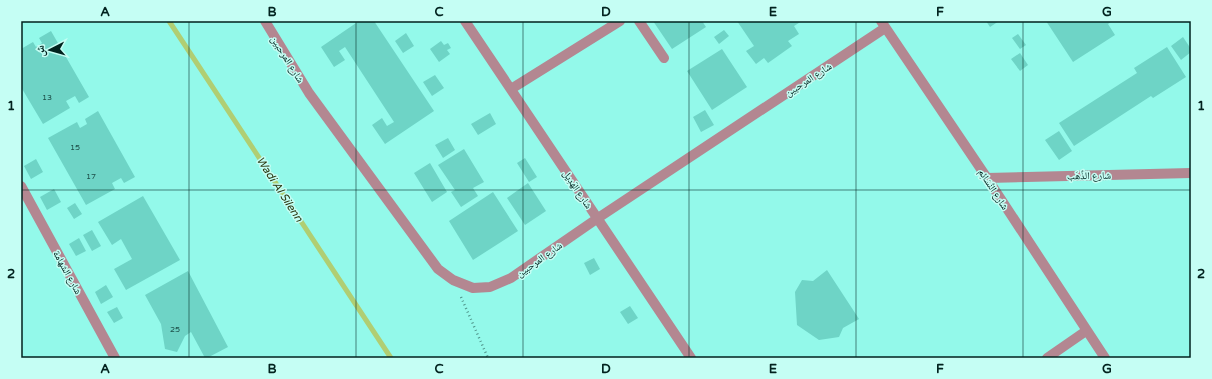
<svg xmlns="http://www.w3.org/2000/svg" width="1212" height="379" viewBox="0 0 1212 379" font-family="'Varela Round','Noto Naskh Arabic',sans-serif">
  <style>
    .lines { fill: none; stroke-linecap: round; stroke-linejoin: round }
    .stream { stroke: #b0ce73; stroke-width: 5 }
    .building { fill: #6ed4c6 }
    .path { stroke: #50968c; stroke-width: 2.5; stroke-dasharray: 1 3; stroke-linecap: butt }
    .minor { stroke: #b38791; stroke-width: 10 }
    .grid { fill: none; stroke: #01221e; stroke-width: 1; stroke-opacity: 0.55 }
    .labels { text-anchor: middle; stroke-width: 3; stroke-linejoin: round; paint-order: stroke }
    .number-label { font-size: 8px; fill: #1c4e48 }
    .street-label { font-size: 10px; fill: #01221e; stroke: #c5fef4 }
    .water-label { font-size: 11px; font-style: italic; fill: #2a360f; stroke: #c5fef4 }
    .neatline { fill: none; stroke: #01221e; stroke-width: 1.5 }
    .grid-label { font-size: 13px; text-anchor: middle; font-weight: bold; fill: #01221e }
  </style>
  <rect width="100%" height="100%" fill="#93f9ea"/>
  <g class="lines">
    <path class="stream" d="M169,21L391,358"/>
  </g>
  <path class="building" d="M359,21H374L434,111L385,144L372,125L382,118L387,126L394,122L345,47L339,51L345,60L334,67L321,47Z
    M653,21H702L706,27L672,49Z
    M737,21H802L794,26L799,34L788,41L792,46L768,63L764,58L756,64L746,51L754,46Z
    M986,21H999L990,27Z
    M1046,21H1112L1108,24L1115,35L1073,62Z
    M724,30L729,36L719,44L714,37Z
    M51,31L89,97L79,103L75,96L66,101L70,108L43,124L21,87V49L33,42L36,47L42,43L39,38Z
    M406,33L414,46L403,53L395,41Z
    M1018,34L1026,45L1020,49L1012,38Z
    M1183,37L1191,49V52L1181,60L1171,46Z
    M441,41L444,45L448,43L451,48L447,50L450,54L439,62L430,49Z
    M1167,47L1186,77L1153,98L1151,96L1074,146L1059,123L1137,73L1134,68Z
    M722,49L747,87L712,110L687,71Z
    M1020,53L1028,65L1020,71L1011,59Z
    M435,75L444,88L432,96L423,82Z
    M705,110L714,125L701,132L693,117Z
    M98,111L135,177L124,183L121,178L112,183L115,189L86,205L48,138L77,122L80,128L87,124L85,119Z
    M490,113L496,124L478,135L471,124Z
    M1059,131L1072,151L1059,160L1045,140Z
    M448,138L455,150L443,158L435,145Z
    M464,149L484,182L473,188L478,196L461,207L451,192L455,190L438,165Z
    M525,158L537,177L529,182L517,163Z
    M36,159L43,172L31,179L24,166Z
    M430,163L447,192L432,202L414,173Z
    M528,183L546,211L525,225L507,198Z
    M54,189L61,202L47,210L40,197Z
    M493,192L518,231L473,260L449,221Z
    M143,196L180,260L126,290L114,269L132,259L121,239L112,245L98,222Z
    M75,203L82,214L74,219L67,208Z
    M92,230L101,246L92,251L83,235Z
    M79,238L86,251L76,256L69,244Z
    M594,258L600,269L590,275L584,263Z
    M827,270L859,319L843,328L839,337L819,340L797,325L795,292L802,280L813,281Z
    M188,271L228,347L207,358H205L191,332L185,336L177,352L165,349L161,324L145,295Z
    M106,285L113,297L101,304L95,292Z
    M630,306L638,318L628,324L620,312Z
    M117,307L123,318L114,323L107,312Z"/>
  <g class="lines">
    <path class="path" d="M461,297L488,358"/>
    <path class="minor" d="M265,21L309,93L438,269L453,280L473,288L490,287L511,278L598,218L885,28
      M465,21L691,358
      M639,21L664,58
      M881,21L987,178L1105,358
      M511,89L620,21
      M987,178L1191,173
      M21,186L115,358
      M1047,358L1086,331"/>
  </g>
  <path class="grid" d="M189,21V358M356,21V358M523,21V358M689,21V358M856,21V358M1023,21V358M21,190H1191"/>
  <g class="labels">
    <g class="number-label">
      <text x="47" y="100">13</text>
      <text x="75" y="150">15</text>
      <text x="91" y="179">17</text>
      <text x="175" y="332">25</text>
    </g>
    <g class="street-label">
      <text transform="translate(288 59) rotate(58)" y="4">شارع المرحبين</text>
      <text transform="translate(808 79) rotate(-33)" y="4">شارع المرحبين</text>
      <text transform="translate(1089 175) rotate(-1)" y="4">شارع الذَّهَب</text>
      <text transform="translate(578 189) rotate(56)" y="4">شارع الهَدِيل</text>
      <text transform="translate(994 189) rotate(57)" y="4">شارع النَّسَائِم</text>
      <text transform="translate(539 259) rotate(-35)" y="4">شارع المرحبين</text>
      <text transform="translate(68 272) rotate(61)" y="4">شارع الشهامة</text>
    </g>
    <g class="water-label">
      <text transform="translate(280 189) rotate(57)" y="4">Wadi Al Silenn</text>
    </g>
  </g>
  <rect width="1212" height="379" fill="none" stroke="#c5fef4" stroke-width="44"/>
  <g transform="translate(50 50) rotate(264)" stroke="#c5fef4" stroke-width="3" paint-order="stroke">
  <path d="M0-3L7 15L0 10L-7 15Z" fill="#01221e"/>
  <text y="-6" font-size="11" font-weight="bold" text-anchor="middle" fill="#01221e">ش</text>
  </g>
  <rect x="22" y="22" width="1168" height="335" class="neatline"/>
  <g class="grid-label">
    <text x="105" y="16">A</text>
    <text x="272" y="16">B</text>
    <text x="439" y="16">C</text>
    <text x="606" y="16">D</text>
    <text x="773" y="16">E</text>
    <text x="940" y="16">F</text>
    <text x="1107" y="16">G</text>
    <text x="11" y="110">1</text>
    <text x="1201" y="110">1</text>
    <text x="11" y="278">2</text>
    <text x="1201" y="278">2</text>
    <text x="105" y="373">A</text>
    <text x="272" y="373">B</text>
    <text x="439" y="373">C</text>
    <text x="606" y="373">D</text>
    <text x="773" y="373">E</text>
    <text x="940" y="373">F</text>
    <text x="1107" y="373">G</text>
  </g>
</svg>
